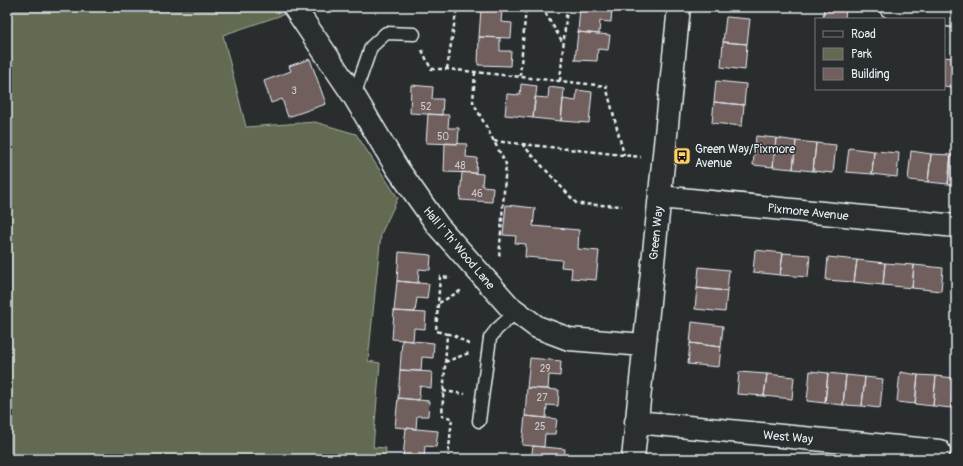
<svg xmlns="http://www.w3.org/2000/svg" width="963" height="466" viewBox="0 0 963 466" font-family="Pangolin,sans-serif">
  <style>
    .green { fill: #626b51; stroke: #a5aea4 }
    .building { fill: #715e5d; stroke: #e8f1f8 }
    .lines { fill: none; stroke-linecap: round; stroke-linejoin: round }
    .service-casing { stroke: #e8f1f8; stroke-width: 15 }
    .minor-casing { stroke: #e8f1f8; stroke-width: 25 }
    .path { stroke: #e8f1f8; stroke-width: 2.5; stroke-dasharray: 4 3; stroke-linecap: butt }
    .service { stroke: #2a2d2e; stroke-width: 12 }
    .minor { stroke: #2a2d2e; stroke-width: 22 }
    .labels { text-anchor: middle; stroke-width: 3; stroke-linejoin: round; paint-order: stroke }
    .number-label { font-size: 10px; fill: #caccd1 }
    .poi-label { font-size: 12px; fill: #e8f1f8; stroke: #2a2d2e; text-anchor: start }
    .street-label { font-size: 12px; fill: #e8f1f8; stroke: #2a2d2e }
  </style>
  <rect width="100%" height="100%" fill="#2a2d2e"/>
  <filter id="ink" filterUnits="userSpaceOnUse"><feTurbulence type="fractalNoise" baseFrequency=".025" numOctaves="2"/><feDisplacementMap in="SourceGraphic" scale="8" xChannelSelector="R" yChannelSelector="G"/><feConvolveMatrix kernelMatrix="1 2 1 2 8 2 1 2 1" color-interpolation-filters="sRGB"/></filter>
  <g filter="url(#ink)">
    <path class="green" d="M7,7H282L285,14L223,35L246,127L315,122L356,134L398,198L381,234L368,361L380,363L373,447L386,448L385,459H7Z"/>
    <path class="building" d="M481,7H513V10L481,9Z
      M580,7H612L611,22L600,21L599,34L578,32Z
      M824,7H846L845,19H823Z
      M481,9L502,10L501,22L512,23L511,38L479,37Z
      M726,17L750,19L747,44L723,42Z
      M578,32L610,35L608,50L598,49L597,61L575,60Z
      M479,37L500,38V51H511L510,66L478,65Z
      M723,42L747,44L745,70L721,67Z
      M944,57L953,58L950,87L944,86Z
      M953,58H956V87H950Z
      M310,59L326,104L288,117L282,99L271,103L264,81L291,71L289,66Z
      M716,81L746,84L744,105L714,102Z
      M521,84L537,86L533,118L505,115L507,94L520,95Z
      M411,85L433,87L432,99H443L442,115L410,113Z
      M549,87L564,89L561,121L533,118L535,97L548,98Z
      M577,90L592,92L589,123L561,121L563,99L576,101Z
      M714,102L744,105L742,126L712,123Z
      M428,114L449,115L448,128H459L458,144L426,143Z
      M756,136L776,138L773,167L753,165Z
      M776,138L796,141L793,169L773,167Z
      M796,141L816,143L813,171L793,169Z
      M445,143L467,144L466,157L477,158L476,173L444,172Z
      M816,143L836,145L833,173L813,171Z
      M849,148L874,151L872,174L846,172Z
      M874,151L899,153L897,177L872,174Z
      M911,151L931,154L928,182L908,180Z
      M931,154L951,155L948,184L928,182Z
      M951,155L956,156V185L948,184Z
      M462,172L483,174L482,186L493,187L492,202L460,200Z
      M506,205L535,208L533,226L579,230L578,249L599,251L596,280L571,278L572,268L561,267L562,260L525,257L526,244L515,243L516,236L503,235Z
      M755,250L783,253L780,275L753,272Z
      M399,252L431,255L430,270L419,269L418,283L397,281Z
      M783,253L810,255L808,277L780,275Z
      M828,257L857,260L854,282L826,280Z
      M857,260L885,263L883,285L854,282Z
      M885,263L914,265L912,288L883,285Z
      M914,265L943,268L941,291L912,288Z
      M699,267L729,270L727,291L697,288Z
      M397,281L429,284L427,299L417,298L415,312L394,311Z
      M697,288L727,291L725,312L695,309Z
      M394,311L426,313L425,329L414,328L413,341L392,339Z
      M692,322L723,326L721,347L690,343Z
      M402,340L434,343L433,358L422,357L421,371L400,370Z
      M690,343L721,347L719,367L688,364Z
      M530,358L561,361L560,376L549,375L548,389L527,388Z
      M400,370L432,372L431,388L420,386L419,400L398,398Z
      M810,371L828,373L825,403L807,401Z
      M739,372L767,374L764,396L737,394Z
      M900,372L918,375L915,404L897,402Z
      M828,373L846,375L843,405L825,403Z
      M767,374L794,377L792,399L764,396Z
      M846,375L865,377L862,406L843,405Z
      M918,375L936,376L933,406L915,404Z
      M936,376L954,378L951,408L933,406Z
      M865,377L883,379L880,408L862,406Z
      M954,378H956V408H951Z
      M527,388L559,390L558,406L547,405L546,418L525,416Z
      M398,398L429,401L428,416H417L416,429L395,427Z
      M525,416L557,419L555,434H545L544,447L522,445Z
      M406,428L438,431L436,447L425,446L424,459L403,457Z
      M533,446L565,449L564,459H531Z"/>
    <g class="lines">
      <defs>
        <path id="service" d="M354,96L371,47L386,33L414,34
          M479,421L490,338L497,329L516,312"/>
        <path id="minor" d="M294,7L354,96L397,168L438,226L509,306L537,327L569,339L644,345
          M891,7L893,8L956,16
          M660,197L956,226
          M636,422L939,451
          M633,459L679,7"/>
      </defs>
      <use href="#service" class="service-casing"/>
      <use href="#minor" class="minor-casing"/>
      <path class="path" d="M542,7L563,43
        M422,50L431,69H447L606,86L624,155
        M447,69L457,7
        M475,72L473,102L506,164L499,259
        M520,76L526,7
        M560,81L567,7
        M494,141L641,157
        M522,144L577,204L622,206
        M439,303L462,290
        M447,334H452L470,345
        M445,362L469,353
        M443,391L465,394
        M448,459L452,418L442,416L447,334L436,331L440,277L451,278"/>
      <use href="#service" class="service"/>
      <use href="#minor" class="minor"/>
    </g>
  </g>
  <defs>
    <symbol id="bus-square" viewBox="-11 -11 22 22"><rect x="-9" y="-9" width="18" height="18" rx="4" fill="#ffd166" stroke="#2a2d2e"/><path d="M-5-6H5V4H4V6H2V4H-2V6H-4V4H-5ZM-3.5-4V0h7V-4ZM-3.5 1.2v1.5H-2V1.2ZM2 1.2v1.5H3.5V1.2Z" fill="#111"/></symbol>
  </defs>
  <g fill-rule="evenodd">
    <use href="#bus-square" x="672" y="146" width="20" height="20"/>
  </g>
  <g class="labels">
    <g class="number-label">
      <text x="294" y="94">3</text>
      <text x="426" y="110">52</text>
      <text x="443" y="140">50</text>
      <text x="460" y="169">48</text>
      <text x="477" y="197">46</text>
      <text x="545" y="372">29</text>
      <text x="542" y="401">27</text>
      <text x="540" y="430">25</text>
    </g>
    <g class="poi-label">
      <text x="695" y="153">Green Way/Pixmore<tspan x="695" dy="14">Avenue</tspan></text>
    </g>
    <g class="street-label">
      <text transform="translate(808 212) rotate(6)" y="4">Pixmore Avenue</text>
      <text transform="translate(656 233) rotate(-84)" y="4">Green Way</text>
      <text transform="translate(459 248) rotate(50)" y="4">Hall I' Th' Wood Lane</text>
      <text transform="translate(788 437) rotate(5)" y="4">West Way</text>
    </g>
  </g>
  <rect width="963" height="466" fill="none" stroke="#2a2d2e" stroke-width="24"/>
  <rect x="12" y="12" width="939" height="442" fill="none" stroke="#e8f1f8" stroke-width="1.5" filter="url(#ink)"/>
  <rect x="815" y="18" width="130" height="72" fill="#2a2d2e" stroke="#767b7f"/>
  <rect x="823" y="31" width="20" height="6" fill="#2a2d2e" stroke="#767b7f"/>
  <text x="851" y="38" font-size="12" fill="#e8f1f8">Road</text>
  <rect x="823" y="48" width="20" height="12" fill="#626b51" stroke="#767b7f"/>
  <text x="851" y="58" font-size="12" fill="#e8f1f8">Park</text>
  <rect x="823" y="68" width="20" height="12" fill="#715e5d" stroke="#767b7f"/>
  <text x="851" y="78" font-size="12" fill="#e8f1f8">Building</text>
</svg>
